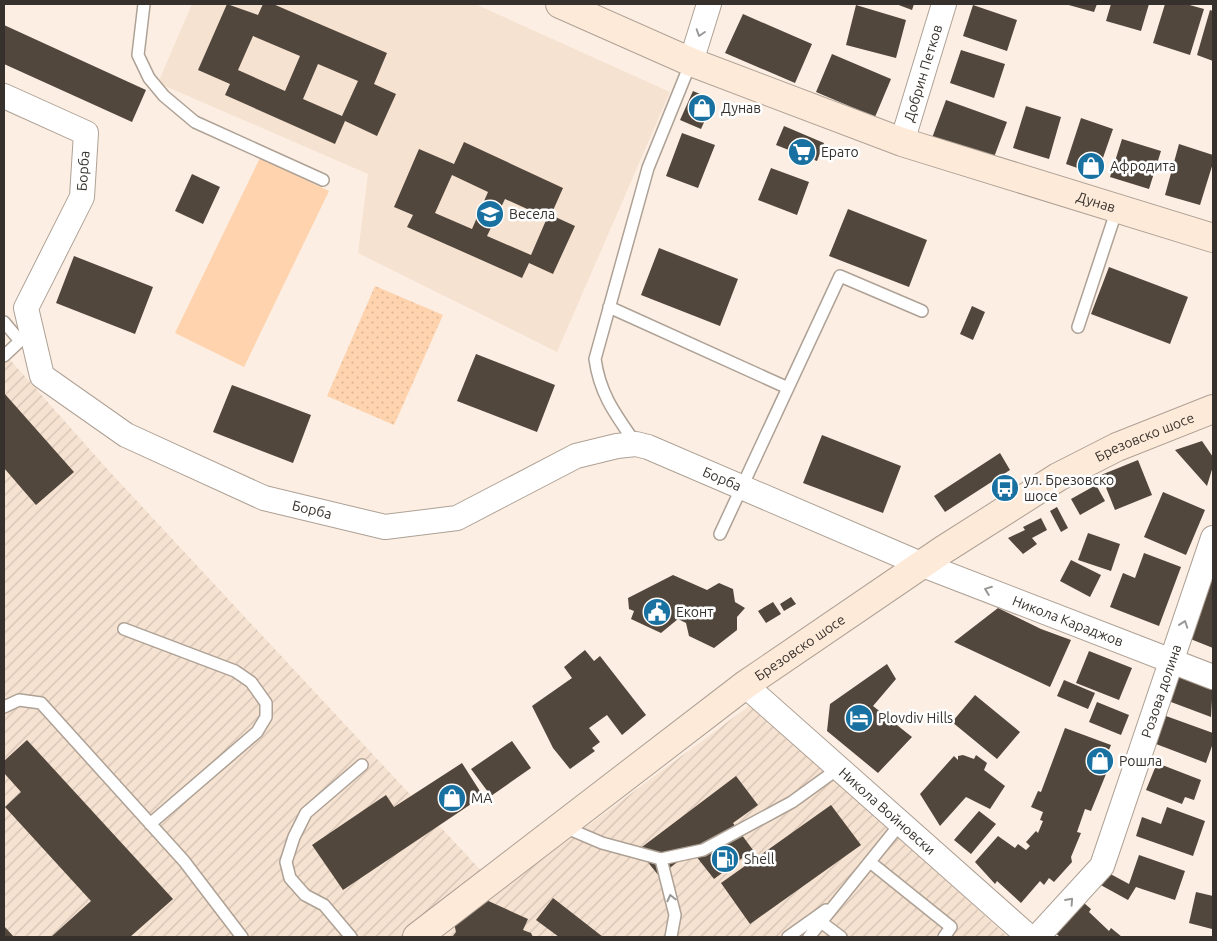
<svg xmlns="http://www.w3.org/2000/svg" width="1217" height="941" viewBox="0 0 1217 941" font-family="Ubuntu,sans-serif">
  <style>
    .built { fill: #f6e2d1 }
    .industrial { fill: url(#industrial-furrows) }
    .grass { fill: url(#grass-dots) }
    .garden { fill: #ffd3ad }
    .building { fill: #52473d; fill-rule: evenodd }
    .lines { fill: none; stroke-linecap: round; stroke-linejoin: round }
    .lane-casing { stroke: #aea195; stroke-width: 14 }
    .street-casing { stroke: #aea195; stroke-width: 26 }
    .secondary-casing { stroke: #aea195; stroke-width: 30 }
    .lane { stroke: #fff; stroke-width: 11 }
    .street { stroke: #fff; stroke-width: 24 }
    .secondary { stroke: #feead9; stroke-width: 28 }
    .oneway { stroke: #9a9896 }
    .labels { text-anchor: middle; stroke-width: 5; stroke-linejoin: round; paint-order: stroke }
    .street-label { font-size: 14px; fill: #36312c; stroke: #fff }
    .poi-label { font-size: 14px; fill: #36312c; stroke: #fff; text-anchor: start }
  </style>
  <defs>
    <pattern id="industrial-furrows" width="10" height="10" patternUnits="userSpaceOnUse" patternTransform="scale(1.25)"><rect width="10" height="10" fill="#f6e2d1"/><path d="M-1 1l2-2M0 10L10 0M9 11l2-2" fill="none" stroke="#d4c2b4"/></pattern>
    <pattern id="grass-dots" width="8" height="8" patternUnits="userSpaceOnUse" patternTransform="scale(1.25)"><rect width="8" height="8" fill="#ffd3ad"/><path d="M2 2h.1M6 6h.1" fill="none" stroke="#dbb695" stroke-width="1.8" stroke-linecap="round"/></pattern>
  </defs>
  <rect width="100%" height="100%" fill="#fceee2"/>
  <path class="built" d="M192,4H475L670,92L557,352L358,253L368,174L158,83Z"/>
  <path class="industrial" d="M4,353L109,471L500,891L753,703L1008,937H4Z"/>
  <path class="grass" d="M375,286L443,315L394,425L327,396Z"/>
  <path class="garden" d="M260,158L329,191L244,367L175,333Z"/>
  <path class="building" d="M227,4L258,15L263,4H273L387,53L374,84L396,94L377,136L345,121L335,144L225,95L230,84L198,70ZM253,36L300,56L285,91L238,70ZM318,64L358,81L342,116L303,99Z
    M896,4H914L912,10Z
    M1065,4H1097L1094,12Z
    M1111,4H1149L1141,31L1106,21Z
    M1165,4H1186L1204,9L1190,55L1153,43Z
    M856,5L906,20L896,58L846,45Z
    M973,5L1017,20L1007,51L963,36Z
    M1210,10L1213,11V61L1197,55Z
    M743,14L812,44L795,83L725,53Z
    M4,25L146,90L132,122L4,64Z
    M961,50L1005,64L994,98L950,83Z
    M832,54L891,79L875,117L816,92Z
    M693,91L714,100L701,129L680,120Z
    M946,100L1007,122L993,160L932,138Z
    M1026,106L1061,117L1049,159L1013,148Z
    M1081,118L1113,129L1097,175L1066,164Z
    M784,126L824,143L817,161L776,145Z
    M682,133L715,145L698,188L666,176Z
    M1122,139L1161,151L1149,189L1110,177Z
    M464,142L563,188L551,215L575,226L553,274L529,263L522,278L407,227L413,215L394,207L419,149L454,164ZM452,175L488,192L472,229L435,213ZM505,199L547,218L531,255L487,236Z
    M1179,144L1213,155V163L1200,205L1165,195Z
    M771,168L809,182L797,215L758,200Z
    M192,174L220,187L203,224L175,211Z
    M848,209L927,240L909,287L829,256Z
    M659,248L738,279L720,326L641,295Z
    M74,256L153,287L135,334L56,303Z
    M1109,267L1188,297L1170,344L1091,314Z
    M972,306L985,312L973,340L960,334Z
    M476,354L555,385L537,432L457,401Z
    M232,385L311,415L293,463L213,432Z
    M4,393L74,472L36,505L4,468Z
    M822,435L901,466L883,513L803,483Z
    M1202,441L1213,457V466L1207,486L1175,450Z
    M1000,453L1010,470L945,512L934,496Z
    M1138,460L1152,495L1115,510L1101,475Z
    M1096,485L1105,501L1080,515L1071,499Z
    M1163,492L1205,510L1186,555L1144,537Z
    M1057,507L1068,528L1061,532L1050,511Z
    M1041,518L1047,530L1032,538L1037,544L1023,554L1008,538L1025,530L1023,527Z
    M1088,533L1120,544L1111,571L1078,560Z
    M1213,552V648L1188,638Z
    M1144,553L1181,567L1159,626L1110,607L1123,573L1135,578Z
    M1071,560L1101,575L1090,597L1060,581Z
    M673,575L707,590L719,583L733,589L735,602L745,608L737,617V630L714,648L689,636L686,623L678,619L661,633L631,619L634,611L629,609L628,598Z
    M791,597L796,604L784,611L780,604Z
    M773,602L781,614L766,623L758,611Z
    M998,608L1041,629L1071,640L1050,687L954,642Z
    M585,650L594,661L600,656L646,715L622,735L607,715L589,728L600,742L592,748L595,751L570,769L553,748L532,706L572,678L564,667Z
    M1089,651L1132,668L1119,700L1076,683Z
    M887,664L896,679L873,706L912,737L878,773L827,731L830,704Z
    M1175,667L1213,682L1211,717L1163,699Z
    M1064,680L1095,693L1088,709L1057,696Z
    M975,695L1020,732L997,759L952,722Z
    M1097,702L1129,715L1121,735L1089,722Z
    M1166,716L1213,733V743L1206,763L1156,744Z
    M1065,728L1111,745L1100,772L1106,774L1091,811L1085,809L1077,832L1081,833L1071,857L1072,862L1054,882L1049,878L1044,885L1040,881L1021,903L997,881L995,884L975,862L998,836L1015,848L1018,844L1026,850L1030,846L1026,842L1036,831L1038,833L1043,821L1040,820L1043,812L1031,807L1038,791L1041,792Z
    M27,740L173,899L130,937H51L91,901L5,807L21,792L4,773V761Z
    M512,741L531,768L491,796L471,769Z
    M963,755L974,759L976,755L987,763L984,770L1005,786L990,809L966,797L940,826L920,794L954,756L958,760V756Z
    M462,763L483,796L343,890L312,845L386,795L394,807Z
    M1157,763L1201,780L1194,800L1185,797L1182,804L1146,790Z
    M736,776L758,805L733,823L753,850L714,879L692,851L659,876L638,850Z
    M831,805L861,845L750,924L721,883Z
    M1167,807L1205,821L1193,856L1136,836L1142,817L1161,824Z
    M979,811L996,824L971,854L954,840Z
    M1139,855L1185,871L1175,900L1136,887L1128,900L1097,883L1103,870L1129,884Z
    M1196,892L1213,896L1212,929L1189,923Z
    M1077,897L1091,909L1089,912L1109,931L1111,928L1122,937H1060L1050,928Z
    M553,898L603,937H559L536,920Z
    M484,899L528,919L523,930L531,933L533,937L453,936L456,932L454,923Z
    M4,926L14,937H4Z"/>
  <g class="lines">
    <defs>
      <path id="lane" d="M144,4L138,55L149,78L164,96L195,122L323,180
        M609,307L788,388
        M4,322L20,341
        M1078,327L1117,209
        M4,356L20,341L32,335
        M636,444C616,415 600,395 595,359L648,168L691,62
        M720,534L840,276L922,311
        M124,629L235,671L251,682L266,703V717L257,732L150,824
        M4,707L19,700L41,703L184,861L242,937
        M562,826L602,843L661,859L703,850L792,802L839,768
        M661,859L675,915L671,937
        M870,862L951,927L944,937
        M821,922L841,937
        M351,937L324,905L305,895L290,878L286,862L294,837L306,813L362,765
        M788,937L826,910
        M809,937L901,823"/>
      <g id="street">
        <path d="M691,62L709,4"/>
        <path id="s1" d="M4,96L86,133L82,197L26,308L42,376L126,435L264,498L385,527L457,518L576,456L617,446L636,444L648,447L923,565L1213,677"/>
        <path id="s2" d="M902,142L944,4"/>
        <path id="s3" d="M745,685L1029,937"/>
        <path id="s4" d="M1037,937L1102,866L1213,538"/>
      </g>
      <g id="secondary">
        <path id="s5" d="M560,4L691,62L902,142L1213,238"/>
        <path id="s6" d="M417,937L745,685L943,550L1058,477L1117,447L1213,409"/>
      </g>
    </defs>
    <use href="#lane" class="lane-casing"/>
    <use href="#street" class="street-casing"/>
    <use href="#secondary" class="secondary-casing"/>
    <use href="#lane" class="lane"/>
    <use href="#street" class="street"/>
    <use href="#secondary" class="secondary"/>
  </g>
  <defs><path id="oneway-chevron" d="M-2-3.5L2.5 0L-2 3.5" fill="none" stroke-width="1.6" stroke-linecap="round" stroke-linejoin="round" transform="scale(1.25)"/></defs>
  <g class="oneway">
    <use href="#oneway-chevron" transform="translate(700 33) rotate(108)"/>
    <use href="#oneway-chevron" transform="translate(988 590) rotate(-159)"/>
    <use href="#oneway-chevron" transform="translate(1184 624) rotate(-71)"/>
    <use href="#oneway-chevron" transform="translate(671 898) rotate(-103)"/>
    <use href="#oneway-chevron" transform="translate(1070 901) rotate(-48)"/>
  </g>
  <defs>
    <symbol id="shop-disc" viewBox="-11 -11 22 22"><circle r="9.5" fill="#1871a0" stroke="#fff"/><path d="M-5-2.5h2.3a2.7 3.5 0 0 1 5.4 0H5L5.5 6h-11ZM-1.5-2.5h3a1.5 2.3 0 0 0-3 0Z" fill="#fff"/></symbol>
    <symbol id="supermarket-disc" viewBox="-11 -11 22 22"><circle r="9.5" fill="#1871a0" stroke="#fff"/><path d="M-6-5.5h2.5l.6 2H6L4.5 2H-2.5L-4.4-4H-6ZM-1.5 3.2a1.3 1.3 0 1 0 .1 0ZM3 3.2a1.3 1.3 0 1 0 .1 0Z" fill="#fff"/></symbol>
    <symbol id="school-disc" viewBox="-11 -11 22 22"><circle r="9.5" fill="#1871a0" stroke="#fff"/><path d="M0-5L7-2L0 1L-7-2ZM-4 1L0 2.5L4 1V4Q0 6-4 4Z" fill="#fff"/></symbol>
    <symbol id="bus-disc" viewBox="-11 -11 22 22"><circle r="9.5" fill="#1871a0" stroke="#fff"/><path d="M-5-6H5V4H4V6H2V4H-2V6H-4V4H-5ZM-3.5-4V0h7V-4ZM-3.5 1.2v1.5H-2V1.2ZM2 1.2v1.5H3.5V1.2Z" fill="#fff"/></symbol>
    <symbol id="civic-disc" viewBox="-11 -11 22 22"><circle r="9.5" fill="#1871a0" stroke="#fff"/><path d="M-.6-6.5H3V-4.5H.6V-3L4-1V1h2V6H-6V1h2V-1L-.6-3ZM-1.2 2.5V6h2.4V2.5Z" fill="#fff"/></symbol>
    <symbol id="hotel-disc" viewBox="-11 -11 22 22"><circle r="9.5" fill="#1871a0" stroke="#fff"/><path d="M-6-4.5h1.5V1H6V5H4.5V3h-9V5H-6ZM-4 0a1.8 1.8 0 1 1 3.6 0ZM.5 0V-2.5h3Q6-2.5 6 0Z" fill="#fff"/></symbol>
    <symbol id="fuel-disc" viewBox="-11 -11 22 22"><circle r="9.5" fill="#1871a0" stroke="#fff"/><path d="M-5.5-6h7V0h2V4h1.3V-2.5L3-4.5l.8-.8L6-3V5H2.5V1h-1V6h-7ZM-4.2-4.7v3.2H.2V-4.7Z" fill="#fff"/></symbol>
  </defs>
  <g fill-rule="evenodd">
    <use href="#shop-disc" x="686" y="92" width="32" height="32"/>
    <use href="#supermarket-disc" x="786" y="136" width="32" height="32"/>
    <use href="#shop-disc" x="1075" y="150" width="32" height="32"/>
    <use href="#school-disc" x="474" y="198" width="32" height="32"/>
    <use href="#bus-disc" x="989" y="472" width="32" height="32"/>
    <use href="#civic-disc" x="641" y="596" width="32" height="32"/>
    <use href="#hotel-disc" x="843" y="702" width="32" height="32"/>
    <use href="#shop-disc" x="1084" y="745" width="32" height="32"/>
    <use href="#shop-disc" x="436" y="782" width="32" height="32"/>
    <use href="#fuel-disc" x="709" y="843" width="32" height="32"/>
  </g>
  <g class="labels">
    <g class="street-label">
      <text dy="5" stroke="none"><textPath href="#s2" startOffset="72">Добрин Петков</textPath></text>
      <text transform="translate(83 171) rotate(-86)" y="5">Борба</text>
      <text dy="5" stroke="none"><textPath href="#s5" startOffset="572">Дунав</textPath></text>
      <text dy="5" stroke="none"><textPath href="#s6" startOffset="885">Брезовско шосе</textPath></text>
      <text dy="5" stroke="none"><textPath href="#s1" startOffset="1088">Борба</textPath></text>
      <text dy="5" stroke="none"><textPath href="#s1" startOffset="652">Борба</textPath></text>
      <text dy="5" stroke="none"><textPath href="#s1" startOffset="1462">Никола Караджов</textPath></text>
      <text dy="5" stroke="none"><textPath href="#s6" startOffset="480">Брезовско шосе</textPath></text>
      <text dy="5" stroke="none"><textPath href="#s4" startOffset="281">Розова долина</textPath></text>
      <text dy="5" stroke="none"><textPath href="#s3" startOffset="190">Никола Войновски</textPath></text>
    </g>
    <g class="poi-label">
      <text x="721" y="113">Дунав</text>
      <text x="821" y="157">Ерато</text>
      <text x="1110" y="171">Афродита</text>
      <text x="509" y="219">Весела</text>
      <text x="1024" y="485">ул. Брезовско<tspan x="1024" dy="16">шосе</tspan></text>
      <text x="676" y="617">Еконт</text>
      <text x="878" y="723">Plovdiv Hills</text>
      <text x="1119" y="766">Рошла</text>
      <text x="471" y="803">МА</text>
      <text x="744" y="864">Shell</text>
    </g>
  </g>
  <rect width="1217" height="941" fill="none" stroke="#36312c" stroke-width="10"/>
</svg>
